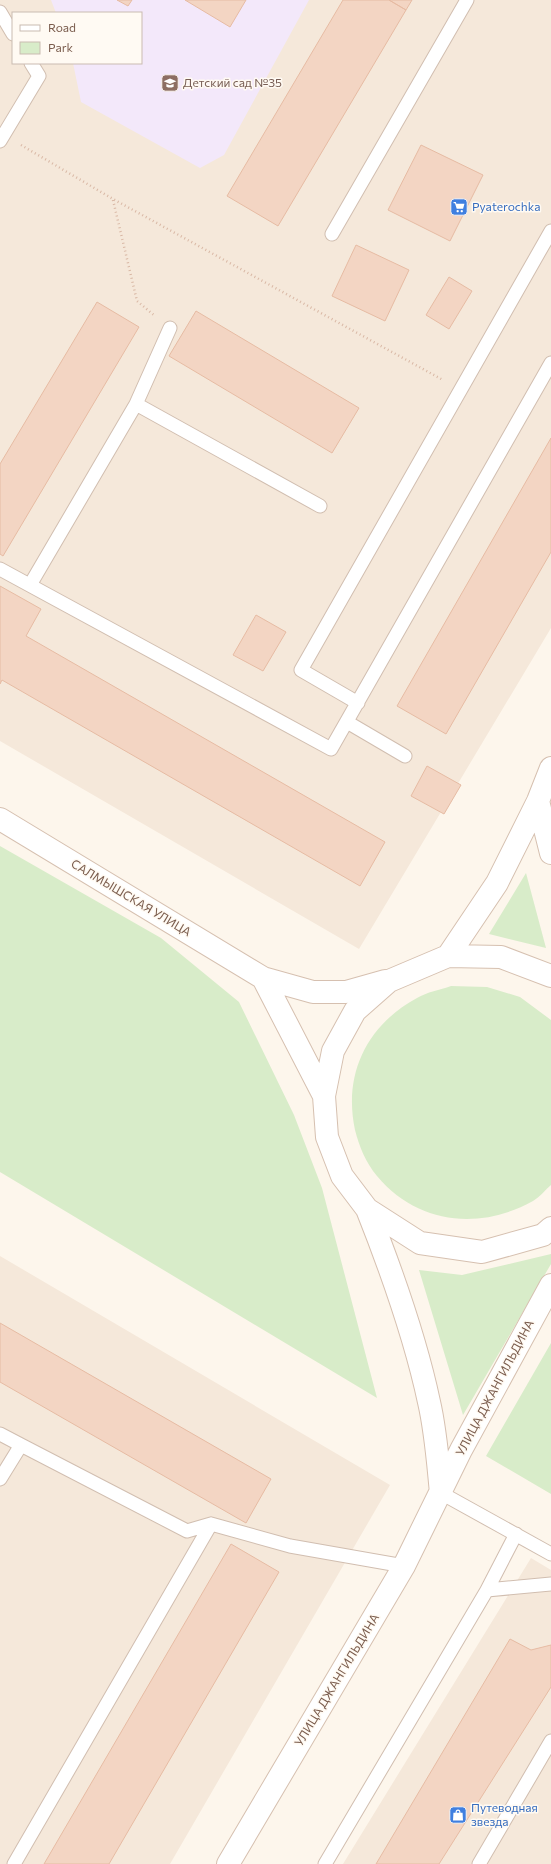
<svg xmlns="http://www.w3.org/2000/svg" width="551" height="1864" viewBox="0 0 551 1864" font-family="Commissioner,sans-serif">
  <style>
    .residential { fill: #f5e8da; fill-rule: evenodd }
    .education { fill: #f3e8fa }
    .green { fill: #d8ecc9 }
    .building { fill: #f3d5c3; stroke: #e6bba3 }
    .lines { fill: none; stroke-linecap: round; stroke-linejoin: round }
    .lane-casing { stroke: #d1beb0; stroke-width: 15 }
    .secondary-casing { stroke: #d6c0b0; stroke-width: 24 }
    .path { stroke: #d9b8a5; stroke-width: 2.5; stroke-dasharray: 1 3; stroke-linecap: butt }
    .lane { stroke: #fff; stroke-width: 13 }
    .secondary { stroke: #fff; stroke-width: 22 }
    .labels { text-anchor: middle; stroke-width: 3; stroke-linejoin: round; paint-order: stroke }
    .education-label { font-size: 12px; fill: #785e54; stroke: #fffaf3; text-anchor: start }
    .shop-label { font-size: 12px; fill: #366cbe; stroke: #fffaf3; text-anchor: start }
    .street-label { font-size: 12px; fill: #7a5c4d; stroke: #fffaf3 }
  </style>
  <rect width="100%" height="100%" fill="#fdf6ec"/>
  <path class="residential" d="M0,0H551V628L359,949L0,741ZM13,13H141V63H13Z
    M0,1256L390,1485L170,1864H0Z
    M531,1558L551,1570V1864H343Z"/>
  <path class="education" d="M51,0H309L224,155L200,168L81,102L73,63H141V13H56Z"/>
  <path class="green" d="M0,846L161,938L239,1002L294,1115L322,1188L377,1398L0,1172Z
    M526,873L546,948L489,934Z
    M451,986L487,987L520,997L551,1020V1185C545,1190 540,1197 533,1201C479,1231 417,1224 377,1176C366,1163 359,1146 355,1130C343,1074 367,1025 417,998C427,992 440,990 451,986Z
    M551,1254V1264L463,1415L419,1270L462,1275Z
    M551,1343V1494L486,1456Z"/>
  <path class="building" d="M117,0H132L128,6Z
    M185,0H246L230,27Z
    M343,0H389L406,10L278,226L227,196Z
    M389,0H412L406,10Z
    M421,145L483,175L450,241L388,210Z
    M356,245L409,270L385,321L332,296Z
    M449,277L472,291L449,329L426,315Z
    M97,302L139,327L3,556L0,554V464Z
    M196,311L359,408L332,453L169,356Z
    M551,438V552L446,734L397,706Z
    M0,586L41,609L26,636L385,842L360,886L2,680L0,684Z
    M256,615L286,632L263,671L233,655Z
    M427,766L461,785L444,814L411,796Z
    M0,1323L271,1479L246,1523L0,1382Z
    M231,1544L279,1572L109,1864H44Z
    M510,1639L531,1650L551,1645V1687L439,1864H376Z"/>
  <g class="lines">
    <defs>
      <path id="lane" d="M0,12L13,34
        M0,141L39,76L31,63
        M332,234L467,0
        M136,404L170,328
        M0,569L331,749L551,363
        M30,585L136,404L320,506
        M358,703L301,670L551,231
        M347,722L405,756
        M0,1434L21,1445L0,1479
        M21,1445L187,1531L211,1524L290,1546L404,1566
        M441,1493L551,1554
        M487,1590L516,1534
        M14,1864L211,1524
        M325,1864L487,1590L551,1584
        M479,1864L551,1741"/>
      <path id="secondary" d="M538,801L551,853
        M0,819L263,978L313,992H346L385,981
        M448,956L497,883L538,801L551,768
        M551,976L501,957L448,956L389,981L355,1011L333,1051L324,1096L327,1137L342,1176L367,1209L420,1243L482,1252L543,1235L551,1228
        M263,978L324,1096
        M367,1209C392,1272 415,1336 429,1402C436,1432 438,1463 441,1493
        M228,1864L404,1566L461,1450L551,1285"/>
    </defs>
    <use href="#lane" class="lane-casing"/>
    <use href="#secondary" class="secondary-casing"/>
    <path class="path" d="M21,145L113,199L443,380
      M113,200L137,301L155,316"/>
    <use href="#lane" class="lane"/>
    <use href="#secondary" class="secondary"/>
  </g>
  <defs>
    <symbol id="school-square" viewBox="-11 -11 22 22"><rect x="-9" y="-9" width="18" height="18" rx="4" fill="#8d6e63" stroke="#fffaf3"/><path d="M0-5L7-2L0 1L-7-2ZM-4 1L0 2.5L4 1V4Q0 6-4 4Z" fill="#fff"/></symbol>
    <symbol id="supermarket-square" viewBox="-11 -11 22 22"><rect x="-9" y="-9" width="18" height="18" rx="4" fill="#3f7fe0" stroke="#fffaf3"/><path d="M-6-5.5h2.5l.6 2H6L4.5 2H-2.5L-4.4-4H-6ZM-1.5 3.2a1.3 1.3 0 1 0 .1 0ZM3 3.2a1.3 1.3 0 1 0 .1 0Z" fill="#fff"/></symbol>
    <symbol id="shop-square" viewBox="-11 -11 22 22"><rect x="-9" y="-9" width="18" height="18" rx="4" fill="#3f7fe0" stroke="#fffaf3"/><path d="M-5-2.5h2.3a2.7 3.5 0 0 1 5.4 0H5L5.5 6h-11ZM-1.5-2.5h3a1.5 2.3 0 0 0-3 0Z" fill="#fff"/></symbol>
  </defs>
  <g fill-rule="evenodd">
    <use href="#school-square" x="160" y="73" width="20" height="20"/>
    <use href="#supermarket-square" x="449" y="197" width="20" height="20"/>
    <use href="#shop-square" x="448" y="1805" width="20" height="20"/>
  </g>
  <g class="labels">
    <g class="education-label">
      <text x="183" y="87">Детский сад №35</text>
    </g>
    <g class="shop-label">
      <text x="472" y="211">Pyaterochka</text>
      <text x="471" y="1812">Путеводная<tspan x="471" dy="14">звезда</tspan></text>
    </g>
    <g class="street-label">
      <text transform="translate(131 898) rotate(31)" y="4">САЛМЫШСКАЯ УЛИЦА</text>
      <text transform="translate(495 1388) rotate(-62)" y="4">УЛИЦА ДЖАНГИЛЬДИНА</text>
      <text transform="translate(337 1680) rotate(-59)" y="4">УЛИЦА ДЖАНГИЛЬДИНА</text>
    </g>
  </g>
  <rect x="12" y="12" width="130" height="52" fill="#fffaf3" stroke="#cabbb1"/>
  <rect x="20" y="25" width="20" height="6" fill="#ffffff" stroke="#cabbb1"/>
  <text x="48" y="32" font-size="12" fill="#7a5c4d">Road</text>
  <rect x="20" y="42" width="20" height="12" fill="#d8ecc9" stroke="#cabbb1"/>
  <text x="48" y="52" font-size="12" fill="#7a5c4d">Park</text>
</svg>
